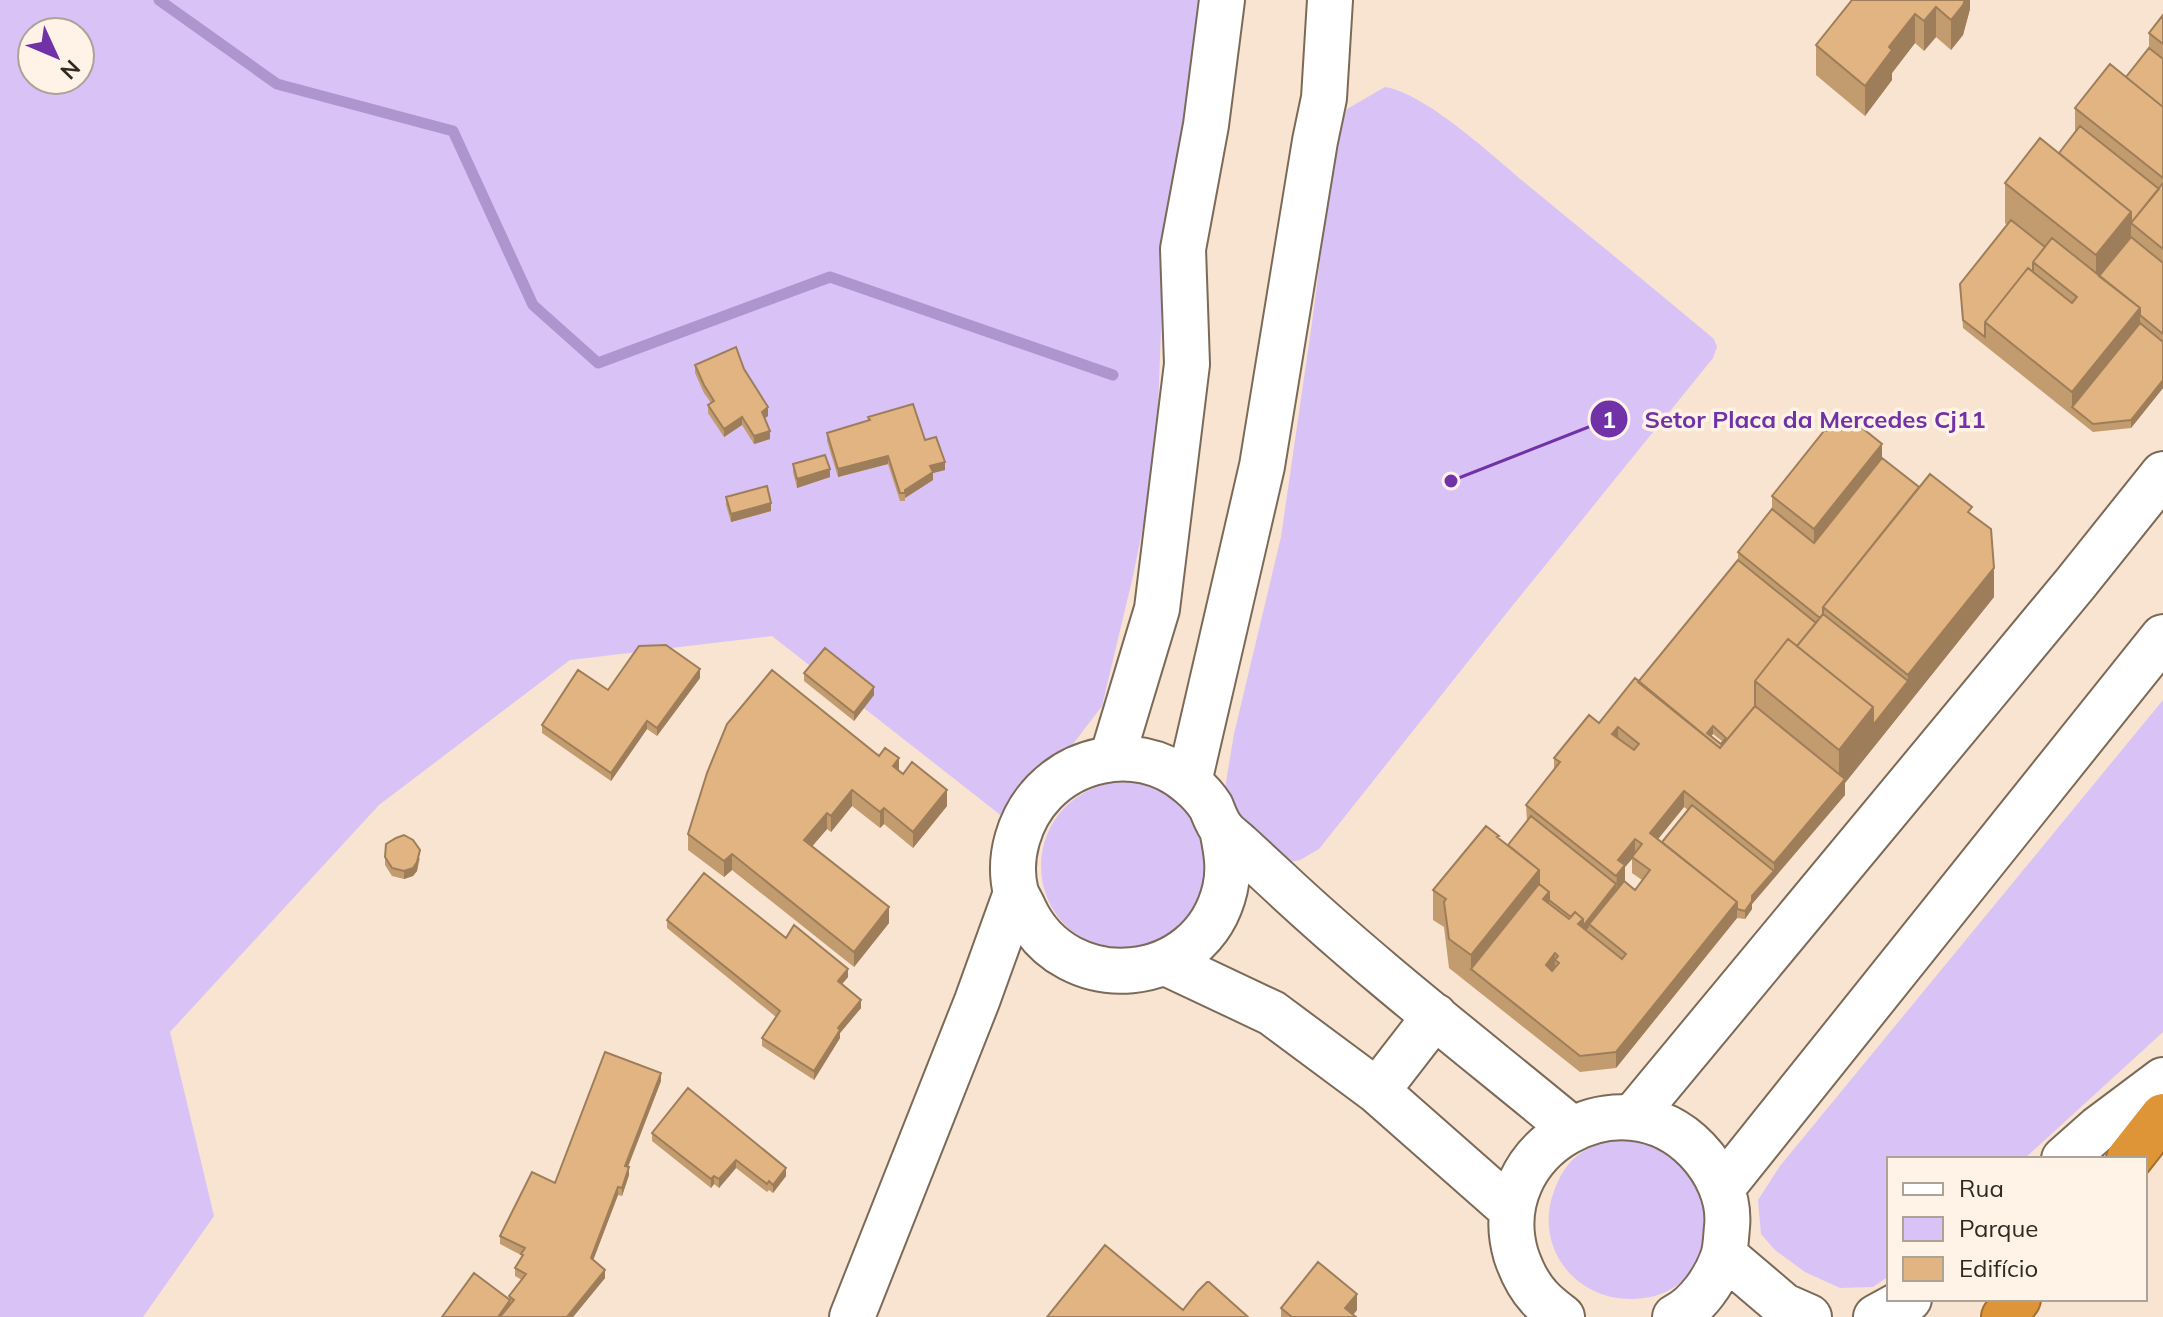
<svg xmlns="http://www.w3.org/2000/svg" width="2163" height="1317" viewBox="0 0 2163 1317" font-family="Mulish,sans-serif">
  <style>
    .green { fill: #d9c2f5; fill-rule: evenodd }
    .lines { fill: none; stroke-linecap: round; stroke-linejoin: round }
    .stream { stroke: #af95ce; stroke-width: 11 }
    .minor-casing { stroke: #7b6a58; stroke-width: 48 }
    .highway-casing { stroke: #a16f30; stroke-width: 48 }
    .minor { stroke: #fff; stroke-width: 44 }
    .highway { stroke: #de9537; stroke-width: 44 }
    .wall { fill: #c29b6f; fill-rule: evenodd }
    .shaded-wall { fill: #9e7e5a }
    .building { fill: #e2b481; stroke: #9e7e5a; stroke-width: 2; fill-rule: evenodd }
    .leader { fill: none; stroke: #7232a7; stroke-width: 3 }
    .callout-dot { fill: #7232a7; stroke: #fff3e7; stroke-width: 3 }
    .mark-label { font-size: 24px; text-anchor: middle; font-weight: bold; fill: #fff }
    .callout-label { font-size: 24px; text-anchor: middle; font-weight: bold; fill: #7232a7; stroke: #fff3e7; stroke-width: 7; stroke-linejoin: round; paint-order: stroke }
  </style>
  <rect width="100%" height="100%" fill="#f8e4d0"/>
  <path class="green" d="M0,0H1200L1163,278L1156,463L1133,576L1102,706L1012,824L772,636L570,660L379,805L170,1032L214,1216L143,1317H0ZM32,32H80V80H32Z
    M1385,87C1427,94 1495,158 1530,187C1591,237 1653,288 1714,339L1717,347L1713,358L1509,610L1319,849L1300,860L1284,863L1233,816L1225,788L1234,734L1281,537L1312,323L1336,135L1347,109Z
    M2163,700V1032L2024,1159H1889V1276L1873,1287L1840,1288L1805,1272L1775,1250L1761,1234L1758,1200L1780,1166Z
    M1041 866a84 84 0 1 1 168 0a84 84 0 1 1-168 0Z
    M1622,1137L1672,1147L1712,1210C1709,1225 1706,1251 1698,1263C1687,1282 1665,1296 1644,1298C1581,1307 1532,1251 1554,1191C1559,1178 1566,1164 1577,1156C1591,1145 1605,1141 1622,1137Z"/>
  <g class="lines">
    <path class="stream" d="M159,0L277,84L453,131L533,305L598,363L830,277L1113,375"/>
    <defs>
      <path id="minor" d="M1112,758L1157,609L1187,364L1183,249L1206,125L1222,0
        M1189,782L1262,466L1315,141L1324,98L1330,0
        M1222,829C1226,849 1230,868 1225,889C1202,988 1066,1000 1024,909C1022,904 1018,898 1016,893C1007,858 1019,818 1044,792C1075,760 1124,749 1166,768C1183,776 1201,791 1211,807C1214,814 1217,823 1222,829C1226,835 1234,840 1239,845C1253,858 1266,870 1279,882C1372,969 1473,1047 1571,1128
        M1166,963L1272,1013L1377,1091L1512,1210
        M1377,1091L1435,1016
        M1633,1117L2075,584L2163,474
        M2064,1159L2099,1128L2163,1080
        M1722,1188L2163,637
        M1724,1255L1784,1306L1809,1317
        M852,1317L977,1001L1016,893
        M1562,1317C1554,1311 1546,1305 1539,1297C1528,1285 1521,1270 1516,1255C1485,1149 1620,1070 1697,1150C1716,1170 1730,1198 1727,1227C1726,1236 1726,1248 1723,1257C1715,1280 1697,1306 1675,1317
        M1876,1317L1909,1299"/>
      <path id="highway" d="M2129,1159L2163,1116
        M2004,1317L2018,1299"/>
    </defs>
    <use href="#minor" class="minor-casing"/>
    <use href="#highway" class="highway-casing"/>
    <use href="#minor" class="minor"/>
    <use href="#highway" class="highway"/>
  </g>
  <path class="wall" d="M1852,0H1970V9L1963,35L1951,50L1936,37L1924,51L1915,43L1892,73V80L1865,116L1816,75V45Z
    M2163,15V388L2131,428L2093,432L1963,328L1960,284L2007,225L2005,223V183L2059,153L2075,132V108L2126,77L2149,48V33Z
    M695,365L744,369L768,416L765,418L770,439L754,444L742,425L724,437L708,413V405L711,403L704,393L695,373Z
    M868,417L925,440L945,470L933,473V480L905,498V501H900L888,464L838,477L827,441V433L868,421Z
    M1882,458L1919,487L1972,514L1994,597L1845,783V795L1752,904V909L1745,919L1737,918L1616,1068L1580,1072L1449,968L1444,927L1433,920V890L1499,838L1508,845L1527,821L1526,805L1554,770V758L1599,723L1638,682L1738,560V552L1772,509V496ZM1713,734L1723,742L1721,744L1711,736ZM1684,807L1688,810L1662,842L1658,839ZM1632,859V873L1642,880L1635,890L1625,882V867Z
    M793,464L830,477L797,488L793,472Z
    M726,497L771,511L731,522L726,505Z
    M804,673L874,695L854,721L804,681Z
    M700,678L657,736L647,729L611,781L542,733V725L608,690Z
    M879,756L947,806L913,848L884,824L880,828L852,806L831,832L827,829L812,846L889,923L854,967L732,870L724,877L688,850V834Z
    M385,857L420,858L417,871L413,876L404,879L392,876L385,865Z
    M667,920L848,977L842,984L861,1008L840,1033V1038L814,1080L762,1046V1038L776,1017L667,928Z
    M661,1081L628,1167L629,1175L622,1196L618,1195L593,1260L605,1278L573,1317H442L509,1299V1296L522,1280L515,1276V1268L521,1258V1255L500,1244V1236Z
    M652,1133L786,1176L773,1193L769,1190L767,1192L736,1168L719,1188L714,1184L711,1188L652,1141Z
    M1281,1308L1357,1310L1353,1315L1356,1317H1281Z"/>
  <path class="shaded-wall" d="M1965,0H1970V9L1963,35L1951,50V20Z
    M1936,7V37L1924,51V21Z
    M1915,14V43L1892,73V80L1865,116V86L1889,47Z
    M2131,212V253L2096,280V255Z
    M2140,308V331L2072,407V415V392Z
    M2163,380V388L2131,428V420Z
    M768,407V416L762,420V412Z
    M742,417V425L724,437V429Z
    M770,431V439L754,444V436Z
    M1882,444V474L1814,559V529Z
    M888,456V464L838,477V469Z
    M945,462V470L933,473V480L905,498V490L930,466Z
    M830,469V477L797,488V479Z
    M771,503V511L731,522V514Z
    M1994,568V597L1845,783V795L1752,904V909L1745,919V911L1752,896L1774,871V863L1839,786V750L1873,707L1908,681V675Z
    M700,669V678L657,736V728Z
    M874,687V695L854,721V713Z
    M647,721V729L611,781V773Z
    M1713,726V734L1707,741V733Z
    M1618,727V743L1612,734Z
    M899,758V774L893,766Z
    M852,790V806L831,832V816Z
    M947,790V806L913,848V832Z
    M1684,791V807L1650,849V833Z
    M884,808V824L880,828V812Z
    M827,813V829L804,856V840Z
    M1635,839V855L1632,857V859L1625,867V881L1616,892L1618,860Z
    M420,850L417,871L413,876L404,879V871Z
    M732,854V870L724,877V861Z
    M1539,870V900L1471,969V955Z
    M1616,884V892L1589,924V927L1578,940V924Z
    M1549,892V908L1543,899Z
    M1737,902V918L1616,1068V1052Z
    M889,907V923L854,967V952Z
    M1555,953V969L1546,981V965Z
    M848,969V977L838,989V981Z
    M861,1000V1008L840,1033V1038L814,1080V1071L838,1028Z
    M661,1073V1081L625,1174V1166Z
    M736,1160V1168L719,1188V1179Z
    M629,1167V1175L622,1196V1188Z
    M786,1168V1176L773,1193V1185Z
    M714,1176V1184L711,1188V1179Z
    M618,1187V1195L591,1266V1258Z
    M605,1270V1278L573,1317H567Z
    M1357,1294V1310L1351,1317L1345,1308Z
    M510,1300V1308L503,1317H498Z"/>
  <path class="building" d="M1852,0H1965L1963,5L1951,20L1936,7L1924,21L1915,14L1889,47L1892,50L1865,86L1816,45Z
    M2163,15V44L2149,33Z
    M2149,48L2163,59V107L2126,77Z
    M2110,64L2163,107V178L2075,108Z
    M2080,126L2159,189L2131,223V212L2059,153Z
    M2040,138L2131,212L2096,255L2005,183Z
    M2163,183V249L2131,223Z
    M2011,220L2045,247L2033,262V272L2028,268L1985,322V337L1963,320L1960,284Z
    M2131,237L2163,263V334L2140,315V308L2099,276Z
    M2052,238L2140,308L2072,392L1985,322L2028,268L2072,303L2077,297L2033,262Z
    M2140,323L2163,342V380L2131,420L2093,424L2072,407Z
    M736,347L744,369L768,407L762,412L770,431L754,436L742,417L724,429L708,405L714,401L704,385L695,365Z
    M913,404L925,440L936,437L945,462L930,466L933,472L905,490V493H900L888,456L838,469L827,433L870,420L868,417Z
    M1861,427L1882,444L1814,529L1772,496L1824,431Z
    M825,455L830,469L797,479L793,464Z
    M1882,458L1919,487L1823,607V614L1820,618L1738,552L1772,509L1814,543Z
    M1930,474L1972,507L1968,512L1991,529L1994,568L1908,675L1823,607Z
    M767,486L771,503L731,514L726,497Z
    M1738,560L1816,623L1797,646L1788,639L1755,681V706L1720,748L1638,682ZM1713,726L1726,738L1721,744L1707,733Z
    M1823,614L1908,681L1873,725V707L1797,646Z
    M1788,639L1873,707L1839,750L1755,681Z
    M666,645L700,669L657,728L647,721L611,773L542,725L578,670L608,690L639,646Z
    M825,648L874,687L854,713L804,673Z
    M772,670L879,756L885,748L899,758L893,766L903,774L912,762L947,790L913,832L884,808L880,812L852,790L831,816L827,813L804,840L889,907L854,952L732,854L724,861L688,834L707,773L727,724Z
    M1635,678L1720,748L1755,706L1845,779L1774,863L1684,791L1650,833L1737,902L1616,1052L1580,1056L1471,969L1539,884L1549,892L1543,899L1569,919L1575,912L1583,919L1578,924L1622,959L1626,954L1589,924L1624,881L1635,890L1650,870L1632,857L1642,844L1635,839L1618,860L1625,865L1616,876L1526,805L1560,762L1554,758L1589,715L1599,723ZM1618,727L1639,744L1634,750L1612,734ZM1555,953L1558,956L1555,960L1559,963L1552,971L1546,965Z
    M1692,805L1774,871L1752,896V901L1745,911L1737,909V902L1662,842Z
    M1531,816L1616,884L1583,926V919L1575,912L1571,917L1549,900V892L1539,884V870L1508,845Z
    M1486,826L1499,836L1497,837L1539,870L1471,955L1449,939L1444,902L1446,899L1433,890Z
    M404,835L413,840L420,850L417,862L413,868L404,871L392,868L385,857L386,844L396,838Z
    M704,873L786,938L794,925L848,969L838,981L861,1000L838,1028L840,1030L814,1071L762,1038L780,1011L667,920Z
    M605,1052L661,1073L625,1166L629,1167L622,1188L618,1187L591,1258L605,1270L567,1317H500L514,1300L509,1296L526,1274L515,1268L523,1255L521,1254L525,1248L500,1236L532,1172L555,1183Z
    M688,1088L786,1168L773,1185L769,1181L767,1184L736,1160L719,1179L714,1176L711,1179L652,1133Z
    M1105,1245L1183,1310L1198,1291L1207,1282H1209L1248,1317H1047Z
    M1318,1262L1357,1294L1345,1308L1356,1317H1292L1281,1308Z
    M474,1273L510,1300L498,1317H442Z"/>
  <path class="leader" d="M1451 481L1609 419"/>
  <g class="callout-dot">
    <circle cx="1451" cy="481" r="8"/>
    <circle cx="1609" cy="419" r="20"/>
  </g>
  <g class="mark-label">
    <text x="1609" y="428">1</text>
  </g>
  <g class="callout-label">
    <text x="1815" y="428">Setor Placa da Mercedes Cj11</text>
  </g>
  <rect x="1887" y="1157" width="260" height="144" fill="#fff3e7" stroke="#ada298" stroke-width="2"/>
  <rect x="1903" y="1183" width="40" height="12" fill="#ffffff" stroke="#ada298" stroke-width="2"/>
  <text x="1959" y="1197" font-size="24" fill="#312922">Rua</text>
  <rect x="1903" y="1217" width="40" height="24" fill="#d9c2f5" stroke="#ada298" stroke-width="2"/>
  <text x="1959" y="1237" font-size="24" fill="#312922">Parque</text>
  <rect x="1903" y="1257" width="40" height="24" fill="#e2b481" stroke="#ada298" stroke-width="2"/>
  <text x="1959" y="1277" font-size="24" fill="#312922">Edifício</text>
  <g transform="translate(56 56) rotate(134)"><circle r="38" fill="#fff3e7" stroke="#ada298" stroke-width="2"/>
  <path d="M0-6L14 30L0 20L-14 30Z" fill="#7232a7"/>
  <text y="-12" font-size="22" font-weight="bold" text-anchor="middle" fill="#312922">N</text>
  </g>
</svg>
